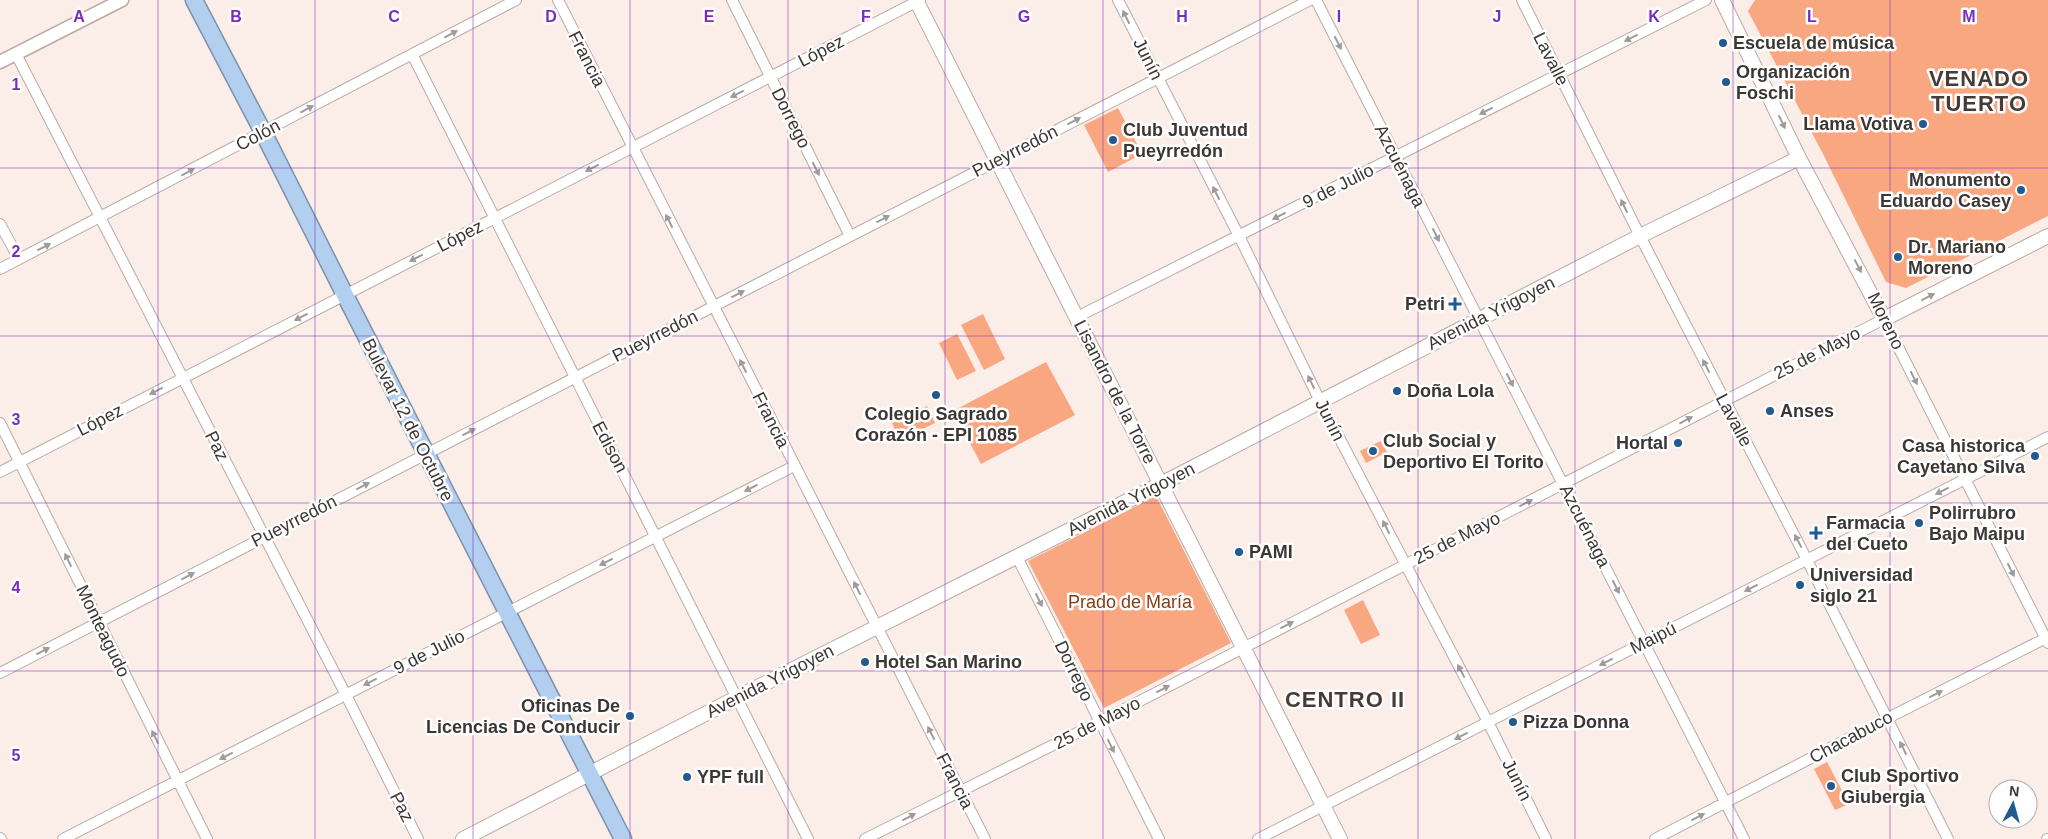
<svg xmlns="http://www.w3.org/2000/svg" width="2048" height="839" viewBox="0 0 2048 839" font-family="Helvetica,sans-serif">
  <style>
    .green { fill: #f8a781 }
    .lines { fill: none; stroke-linecap: round; stroke-linejoin: round }
    .minor-casing { stroke: #b8aba5; stroke-width: 12 }
    .tertiary-casing { stroke: #b8aba5; stroke-width: 15 }
    .secondary-casing { stroke: #b8aba5; stroke-width: 16 }
    .trunk-casing { stroke: #7c92ab; stroke-width: 19 }
    .minor { stroke: #fff; stroke-width: 10 }
    .tertiary { stroke: #fff; stroke-width: 12 }
    .secondary { stroke: #fff; stroke-width: 14 }
    .trunk { stroke: #b2cfef; stroke-width: 16 }
    .oneway { fill: #9e9b9a }
    .grid { fill: none; stroke: #7b2cbf; stroke-width: 1; stroke-opacity: 0.55 }
    .poi-dot { fill: #215991; stroke: #fefefe; stroke-width: 2 }
    .labels { text-anchor: middle; stroke-width: 5; stroke-linejoin: round; paint-order: stroke }
    .poi-label { font-size: 18px; font-weight: bold; fill: #3c3734; stroke: #fefefe; text-anchor: start }
    .street-label { font-size: 18px; fill: #3c3734; stroke: #fefefe }
    .park-label { font-size: 18px; fill: #883e15; stroke: #fefefe }
    .district-label { font-size: 22px; font-weight: bold; letter-spacing: 1px; fill: #463b37; stroke: #fefefe }
    .grid-label { font-size: 16px; text-anchor: middle; font-weight: bold; fill: #7b2cbf; stroke: #fefefe; stroke-width: 5; stroke-linejoin: round; paint-order: stroke }
  </style>
  <rect width="100%" height="100%" fill="#fbede7"/>
  <path class="green" d="M1755,0H2048V216L1906,288L1886,282L1823,154L1748,11Z
    M1118,108L1142,154L1108,172L1084,125Z
    M983,314L1005,359L984,370L961,325Z
    M957,334L976,371L957,380L939,343Z
    M1046,362L1075,415L981,464L953,411Z
    M927,406L935,423L900,440L892,423Z
    M1381,441L1387,452L1366,463L1360,451Z
    M1156,496L1231,643L1104,708L1028,561Z
    M1363,600L1380,635L1361,644L1344,610Z
    M1827,762L1849,804L1835,810L1814,769Z"/>
  <g class="lines">
    <defs>
      <path id="minor" d="M558,0L985,839
        M732,0L850,236
        M1118,0L1239,236L1320,401L1488,722L1546,839
        M1316,0L1744,839
        M1522,0L1640,236L1807,560L1948,839
        M16,54L346,695L418,839
        M412,54L808,839
        M0,224L19,259
        M0,269L516,0
        M1077,317L1706,0
        M0,423L207,839
        M0,472L920,0
        M1017,557L1159,839
        M0,673L1310,0
        M0,838L1,839
        M63,839L794,466
        M865,839L1099,722L1884,319L2048,643
        M1258,839L2048,437
        M1655,839L1888,718L2048,637
        M2047,839H2048"/>
      <path id="tertiary" d="M0,62L122,0"/>
      <path id="secondary" d="M916,0L1340,839
        M1722,0L1799,158L1884,319L2048,236
        M463,839L738,697L1161,484L1640,236L1799,158"/>
      <path id="trunk" d="M194,0L263,132L345,295L623,839"/>
    </defs>
    <use href="#minor" class="minor-casing"/>
    <use href="#tertiary" class="tertiary-casing"/>
    <use href="#secondary" class="secondary-casing"/>
    <use href="#trunk" class="trunk-casing"/>
    <use href="#minor" class="minor"/>
    <use href="#tertiary" class="tertiary"/>
    <use href="#secondary" class="secondary"/>
    <use href="#trunk" class="trunk"/>
  </g>
  <defs><path id="oneway-solid" d="M-6-.8H1V-3.2L6.5 0L1 3.2V.8H-6Z" transform="scale(1.25)"/></defs>
  <g class="oneway">
    <use href="#oneway-solid" transform="translate(1126 17) rotate(-117)"/>
    <use href="#oneway-solid" transform="translate(451 34) rotate(-28)"/>
    <use href="#oneway-solid" transform="translate(1631 38) rotate(153)"/>
    <use href="#oneway-solid" transform="translate(1338 43) rotate(63)"/>
    <use href="#oneway-solid" transform="translate(737 94) rotate(153)"/>
    <use href="#oneway-solid" transform="translate(307 109) rotate(-28)"/>
    <use href="#oneway-solid" transform="translate(1486 111) rotate(153)"/>
    <use href="#oneway-solid" transform="translate(1074 121) rotate(-27)"/>
    <use href="#oneway-solid" transform="translate(1782 122) rotate(64)"/>
    <use href="#oneway-solid" transform="translate(592 168) rotate(153)"/>
    <use href="#oneway-solid" transform="translate(816 169) rotate(63)"/>
    <use href="#oneway-solid" transform="translate(188 172) rotate(-28)"/>
    <use href="#oneway-solid" transform="translate(1216 193) rotate(-117)"/>
    <use href="#oneway-solid" transform="translate(1624 206) rotate(-116)"/>
    <use href="#oneway-solid" transform="translate(1279 216) rotate(153)"/>
    <use href="#oneway-solid" transform="translate(883 219) rotate(-27)"/>
    <use href="#oneway-solid" transform="translate(669 221) rotate(-117)"/>
    <use href="#oneway-solid" transform="translate(1436 235) rotate(63)"/>
    <use href="#oneway-solid" transform="translate(44 247) rotate(-27)"/>
    <use href="#oneway-solid" transform="translate(416 258) rotate(153)"/>
    <use href="#oneway-solid" transform="translate(1858 266) rotate(62)"/>
    <use href="#oneway-solid" transform="translate(738 294) rotate(-27)"/>
    <use href="#oneway-solid" transform="translate(1928 297) rotate(-27)"/>
    <use href="#oneway-solid" transform="translate(301 317) rotate(153)"/>
    <use href="#oneway-solid" transform="translate(743 366) rotate(-117)"/>
    <use href="#oneway-solid" transform="translate(1706 366) rotate(-117)"/>
    <use href="#oneway-solid" transform="translate(1914 378) rotate(63)"/>
    <use href="#oneway-solid" transform="translate(1510 380) rotate(63)"/>
    <use href="#oneway-solid" transform="translate(1311 382) rotate(-116)"/>
    <use href="#oneway-solid" transform="translate(156 391) rotate(153)"/>
    <use href="#oneway-solid" transform="translate(1686 420) rotate(-28)"/>
    <use href="#oneway-solid" transform="translate(469 432) rotate(-27)"/>
    <use href="#oneway-solid" transform="translate(363 486) rotate(-27)"/>
    <use href="#oneway-solid" transform="translate(751 488) rotate(153)"/>
    <use href="#oneway-solid" transform="translate(1942 491) rotate(153)"/>
    <use href="#oneway-solid" transform="translate(1526 503) rotate(-27)"/>
    <use href="#oneway-solid" transform="translate(1386 527) rotate(-117)"/>
    <use href="#oneway-solid" transform="translate(1798 541) rotate(-118)"/>
    <use href="#oneway-solid" transform="translate(68 560) rotate(-116)"/>
    <use href="#oneway-solid" transform="translate(606 562) rotate(153)"/>
    <use href="#oneway-solid" transform="translate(2011 570) rotate(63)"/>
    <use href="#oneway-solid" transform="translate(188 576) rotate(-28)"/>
    <use href="#oneway-solid" transform="translate(1616 587) rotate(63)"/>
    <use href="#oneway-solid" transform="translate(857 588) rotate(-117)"/>
    <use href="#oneway-solid" transform="translate(1751 588) rotate(153)"/>
    <use href="#oneway-solid" transform="translate(1039 600) rotate(64)"/>
    <use href="#oneway-solid" transform="translate(1287 625) rotate(-27)"/>
    <use href="#oneway-solid" transform="translate(43 651) rotate(-27)"/>
    <use href="#oneway-solid" transform="translate(1606 662) rotate(153)"/>
    <use href="#oneway-solid" transform="translate(1461 671) rotate(-118)"/>
    <use href="#oneway-solid" transform="translate(370 682) rotate(153)"/>
    <use href="#oneway-solid" transform="translate(1163 689) rotate(-27)"/>
    <use href="#oneway-solid" transform="translate(1936 694) rotate(-27)"/>
    <use href="#oneway-solid" transform="translate(931 733) rotate(-117)"/>
    <use href="#oneway-solid" transform="translate(1461 736) rotate(153)"/>
    <use href="#oneway-solid" transform="translate(155 737) rotate(-116)"/>
    <use href="#oneway-solid" transform="translate(1111 746) rotate(63)"/>
    <use href="#oneway-solid" transform="translate(1903 748) rotate(-117)"/>
    <use href="#oneway-solid" transform="translate(226 756) rotate(153)"/>
    <use href="#oneway-solid" transform="translate(909 817) rotate(-27)"/>
    <use href="#oneway-solid" transform="translate(1698 817) rotate(-27)"/>
  </g>
  <path class="grid" d="M158,0V839M315,0V839M473,0V839M630,0V839M788,0V839M945,0V839M1103,0V839M1260,0V839M1418,0V839M1575,0V839M1733,0V839M1890,0V839M0,168H2048M0,336H2048M0,503H2048M0,671H2048"/>
  <g class="poi-dot">
    <circle cx="1723" cy="43" r="5"/>
    <circle cx="1726" cy="82" r="5"/>
    <circle cx="1923" cy="124" r="5"/>
    <circle cx="1113" cy="140" r="5"/>
    <circle cx="2021" cy="190" r="5"/>
    <circle cx="1898" cy="257" r="5"/>
    <path d="M1452.5 296.5h5v5h5v5h-5v5h-5v-5h-5v-5h5z"/>
    <circle cx="1397" cy="391" r="5"/>
    <circle cx="936" cy="395" r="5"/>
    <circle cx="1770" cy="411" r="5"/>
    <circle cx="1678" cy="443" r="5"/>
    <circle cx="1373" cy="451" r="5"/>
    <circle cx="2035" cy="456" r="5"/>
    <circle cx="1919" cy="523" r="5"/>
    <path d="M1813.5 525.5h5v5h5v5h-5v5h-5v-5h-5v-5h5z"/>
    <circle cx="1239" cy="552" r="5"/>
    <circle cx="1800" cy="585" r="5"/>
    <circle cx="865" cy="662" r="5"/>
    <circle cx="630" cy="716" r="5"/>
    <circle cx="1513" cy="722" r="5"/>
    <circle cx="687" cy="777" r="5"/>
    <circle cx="1831" cy="786" r="5"/>
  </g>
  <g class="labels">
    <g class="poi-label">
      <text x="1733" y="49">Escuela de música</text>
      <text x="1736" y="78">Organización<tspan x="1736" dy="21">Foschi</tspan></text>
      <text x="1913" y="130" text-anchor="end">Llama Votiva</text>
      <text x="1123" y="136">Club Juventud<tspan x="1123" dy="21">Pueyrredón</tspan></text>
      <text x="2011" y="186" text-anchor="end">Monumento<tspan x="2011" dy="21">Eduardo Casey</tspan></text>
      <text x="1908" y="253">Dr. Mariano<tspan x="1908" dy="21">Moreno</tspan></text>
      <text x="1445" y="310" text-anchor="end">Petri</text>
      <text x="1407" y="397">Doña Lola</text>
      <text x="1780" y="417">Anses</text>
      <text x="936" y="420" text-anchor="middle">Colegio Sagrado<tspan x="936" dy="21">Corazón - EPI 1085</tspan></text>
      <text x="1383" y="447">Club Social y<tspan x="1383" dy="21">Deportivo El Torito</tspan></text>
      <text x="1668" y="449" text-anchor="end">Hortal</text>
      <text x="2025" y="452" text-anchor="end">Casa historica<tspan x="2025" dy="21">Cayetano Silva</tspan></text>
      <text x="1929" y="519">Polirrubro<tspan x="1929" dy="21">Bajo Maipu</tspan></text>
      <text x="1826" y="529">Farmacia<tspan x="1826" dy="21">del Cueto</tspan></text>
      <text x="1249" y="558">PAMI</text>
      <text x="1810" y="581">Universidad<tspan x="1810" dy="21">siglo 21</tspan></text>
      <text x="875" y="668">Hotel San Marino</text>
      <text x="620" y="712" text-anchor="end">Oficinas De<tspan x="620" dy="21">Licencias De Conducir</tspan></text>
      <text x="1523" y="728">Pizza Donna</text>
      <text x="1841" y="782">Club Sportivo<tspan x="1841" dy="21">Giubergia</tspan></text>
      <text x="697" y="783">YPF full</text>
    </g>
    <g class="street-label">
      <text transform="translate(821 51) rotate(-27)" y="6">López</text>
      <text transform="translate(587 59) rotate(63)" y="6">Francia</text>
      <text transform="translate(1148 59) rotate(63)" y="6">Junín</text>
      <text transform="translate(1551 59) rotate(63)" y="6">Lavalle</text>
      <text transform="translate(791 118) rotate(63)" y="6">Dorrego</text>
      <text transform="translate(258 135) rotate(-28)" y="6">Colón</text>
      <text transform="translate(1015 151) rotate(-27)" y="6">Pueyrredón</text>
      <text transform="translate(1400 166) rotate(63)" y="6">Azcuénaga</text>
      <text transform="translate(1338 186) rotate(-27)" y="6">9 de Julio</text>
      <text transform="translate(460 236) rotate(-27)" y="6">López</text>
      <text transform="translate(1491 313) rotate(-27)" y="6">Avenida Yrigoyen</text>
      <text transform="translate(1886 321) rotate(64)" y="6">Moreno</text>
      <text transform="translate(655 336) rotate(-27)" y="6">Pueyrredón</text>
      <text transform="translate(1817 353) rotate(-27)" y="6">25 de Mayo</text>
      <text transform="translate(1115 392) rotate(63)" y="6">Lisandro de la Torre</text>
      <text transform="translate(100 420) rotate(-27)" y="6">López</text>
      <text transform="translate(408 420) rotate(63)" y="6">Bulevar 12 de Octubre</text>
      <text transform="translate(771 420) rotate(63)" y="6">Francia</text>
      <text transform="translate(1330 420) rotate(63)" y="6">Junín</text>
      <text transform="translate(1734 420) rotate(62)" y="6">Lavalle</text>
      <text transform="translate(217 446) rotate(63)" y="6">Paz</text>
      <text transform="translate(610 447) rotate(62)" y="6">Edison</text>
      <text transform="translate(1131 499) rotate(-27)" y="6">Avenida Yrigoyen</text>
      <text transform="translate(294 521) rotate(-27)" y="6">Pueyrredón</text>
      <text transform="translate(1585 526) rotate(63)" y="6">Azcuénaga</text>
      <text transform="translate(1457 538) rotate(-27)" y="6">25 de Mayo</text>
      <text transform="translate(103 631) rotate(64)" y="6">Monteagudo</text>
      <text transform="translate(1653 638) rotate(-27)" y="6">Maipú</text>
      <text transform="translate(429 652) rotate(-27)" y="6">9 de Julio</text>
      <text transform="translate(1074 671) rotate(64)" y="6">Dorrego</text>
      <text transform="translate(770 681) rotate(-27)" y="6">Avenida Yrigoyen</text>
      <text transform="translate(1097 723) rotate(-27)" y="6">25 de Mayo</text>
      <text transform="translate(1851 737) rotate(-28)" y="6">Chacabuco</text>
      <text transform="translate(1517 780) rotate(63)" y="6">Junín</text>
      <text transform="translate(955 781) rotate(63)" y="6">Francia</text>
      <text transform="translate(402 807) rotate(63)" y="6">Paz</text>
    </g>
    <g class="park-label">
      <text x="1130" y="608">Prado de María</text>
    </g>
    <g class="district-label">
      <text x="1979" y="86">VENADO<tspan x="1979" dy="25">TUERTO</tspan></text>
      <text x="1345" y="707">CENTRO II</text>
    </g>
  </g>
  <g class="grid-label">
    <text x="79" y="22">A</text>
    <text x="236" y="22">B</text>
    <text x="394" y="22">C</text>
    <text x="551" y="22">D</text>
    <text x="709" y="22">E</text>
    <text x="866" y="22">F</text>
    <text x="1024" y="22">G</text>
    <text x="1182" y="22">H</text>
    <text x="1339" y="22">I</text>
    <text x="1497" y="22">J</text>
    <text x="1654" y="22">K</text>
    <text x="1812" y="22">L</text>
    <text x="1969" y="22">M</text>
    <text x="16" y="90">1</text>
    <text x="16" y="257">2</text>
    <text x="16" y="425">3</text>
    <text x="16" y="593">4</text>
    <text x="16" y="761">5</text>
  </g>
  <g transform="translate(2013 804) rotate(6)"><circle r="24" fill="#fefefe" stroke="#b0aead"/>
  <path d="M0-4L9 19L0 12L-9 19Z" fill="#215991"/>
  <text y="-8" font-size="14" font-weight="bold" text-anchor="middle" fill="#3c3734">N</text>
  </g>
</svg>
